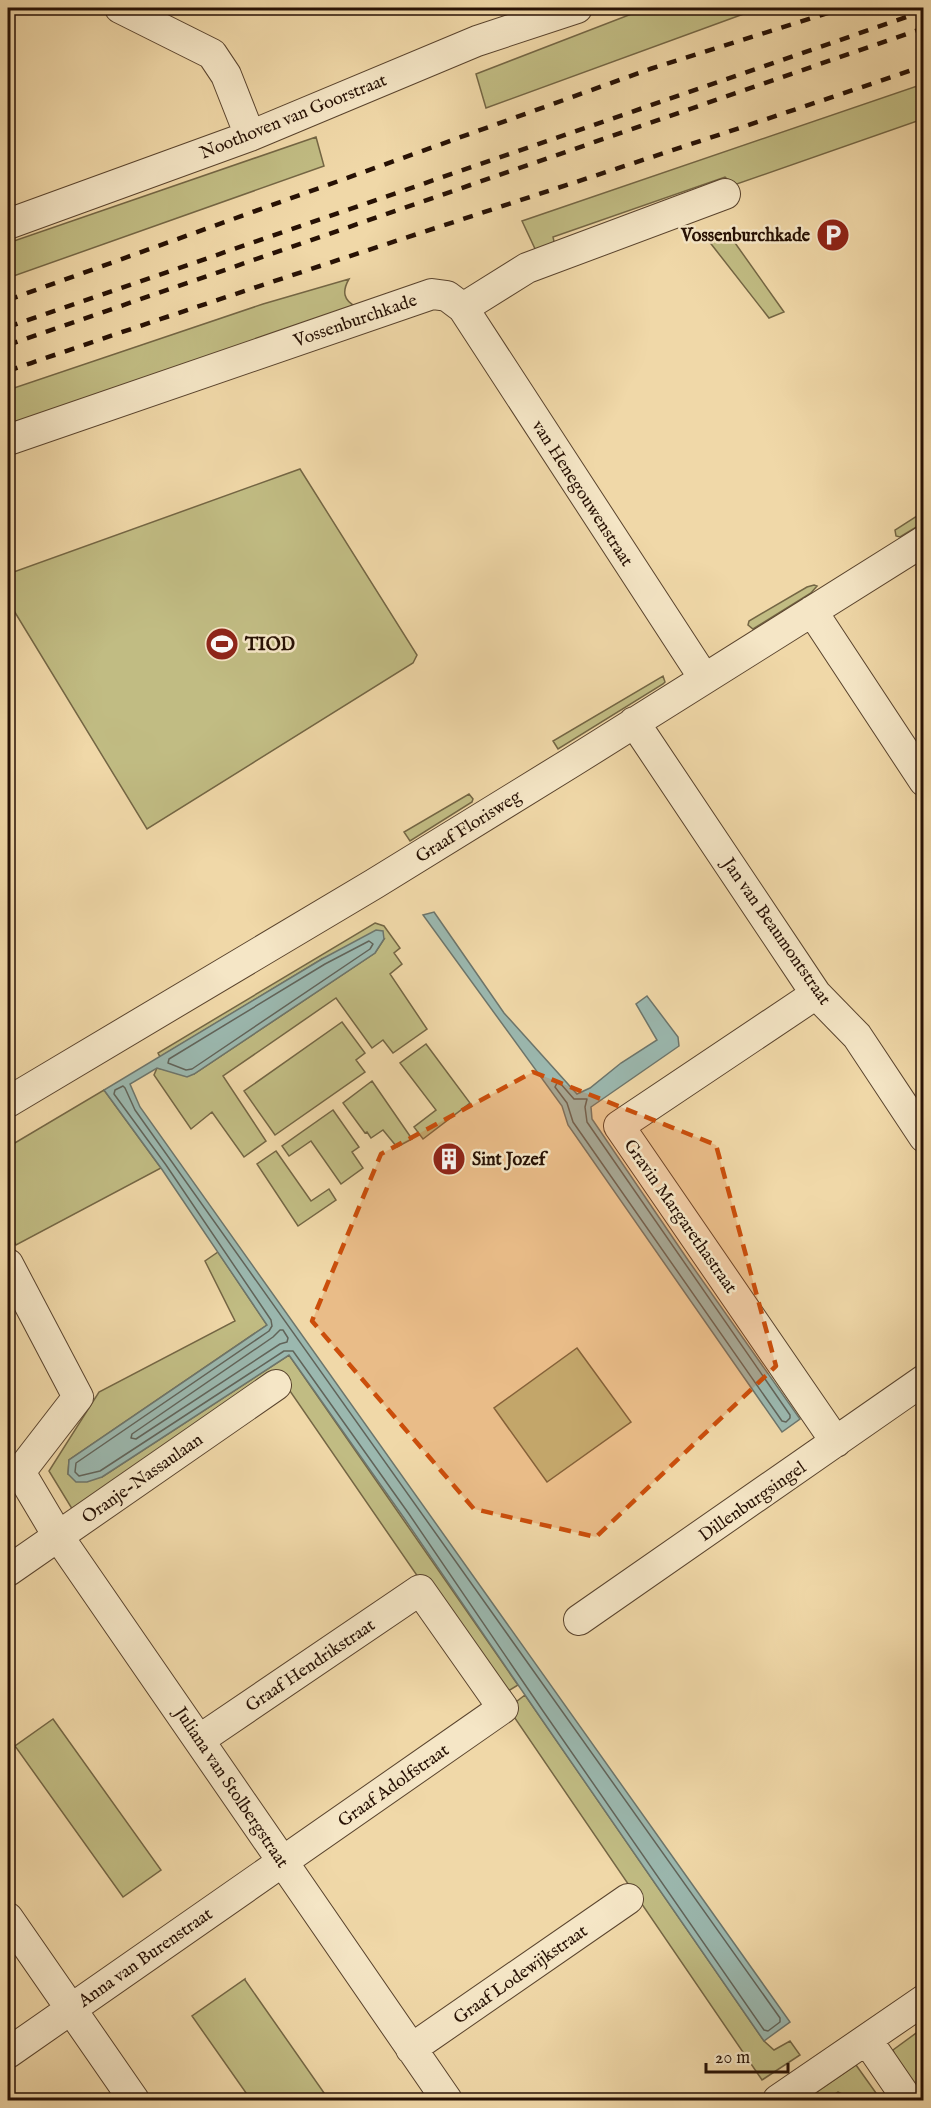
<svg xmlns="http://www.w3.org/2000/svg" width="931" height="2108" viewBox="0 0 931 2108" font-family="'IM FELL English',serif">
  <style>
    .green { fill: #c1bc83; stroke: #746644; stroke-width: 1.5 }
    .water { fill: #9bb8af; stroke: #6d756b; stroke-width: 1.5 }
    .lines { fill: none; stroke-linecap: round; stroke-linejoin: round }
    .shore { stroke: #61645a; stroke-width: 1.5 }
    .minor-casing { stroke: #59432d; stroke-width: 32 }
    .minor { stroke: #f5e6c6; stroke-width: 30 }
    .rail { stroke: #271104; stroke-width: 4.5; stroke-dasharray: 10 10; stroke-linecap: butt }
    .marked { fill: #cb4e0b; fill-opacity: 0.2; stroke: #cb4e0b; stroke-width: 4.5; stroke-dasharray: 12 8; stroke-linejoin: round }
    .labels { text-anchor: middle; stroke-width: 5; stroke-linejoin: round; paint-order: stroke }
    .street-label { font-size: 18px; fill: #271104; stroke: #f5e6c6 }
    .poi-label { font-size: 18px; font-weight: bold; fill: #271104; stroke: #f5e6c6; text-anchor: start }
  </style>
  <rect width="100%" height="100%" fill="#f0d8a8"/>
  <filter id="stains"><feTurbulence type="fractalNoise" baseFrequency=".00333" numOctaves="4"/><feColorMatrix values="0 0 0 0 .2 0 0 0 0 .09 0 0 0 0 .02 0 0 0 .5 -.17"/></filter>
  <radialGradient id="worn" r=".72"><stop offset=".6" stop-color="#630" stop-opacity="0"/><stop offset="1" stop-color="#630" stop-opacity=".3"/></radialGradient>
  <path class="green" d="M647,8H760L486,108L476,74Z
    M923,84V119L734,185L725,177L553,237L555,246L537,253L522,221Z
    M316,137L324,166L8,278V243Z
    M728,233L784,312L769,318L708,240Z
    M349,279C342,291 343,301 357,307L8,428V390L263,304Z
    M300,469L417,655L413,663L147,829L8,601V574Z
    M923,512V523L900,537L896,536L895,530Z
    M814,585L817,586L811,593L753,629L748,625L749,621L807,587Z
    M663,676L665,682L663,684L558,749L553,741Z
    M469,794L473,799L472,802L410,841L404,832Z
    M375,923L384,926L400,948L394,953L402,964L390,974L427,1029L393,1053L383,1040L372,1048L336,998L223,1076L266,1141L244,1157L212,1112L191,1129L154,1075L157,1068L180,1073L194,1074L375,953L384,939L322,959L160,1057L158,1053Z
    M342,1022L365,1053L356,1060L365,1072L275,1135L244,1091Z
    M426,1044L470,1103L423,1139L414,1127L436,1110L400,1063Z
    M372,1081L412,1139L397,1147L383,1130L371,1138L367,1132L365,1133L343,1103Z
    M104,1090L161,1168L16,1245L8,1229V1147Z
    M333,1110L359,1147L352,1152L363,1168L341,1184L311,1141L289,1156L282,1146Z
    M276,1151L311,1201L329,1189L336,1200L298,1226L257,1164Z
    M218,1252L267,1325L69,1460L68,1474L102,1477L289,1355L518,1685L500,1696L279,1375L77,1517L49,1471L99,1392L235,1321L205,1261Z
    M577,1348L631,1422L547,1482L494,1408Z
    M525,1695L764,2041L774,2050L790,2041L800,2055L762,2080L508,1708Z
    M53,1719L161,1870L123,1897L15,1746Z
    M245,1979V1980L329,2100H251L192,2016Z
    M923,2028V2098L896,2060L893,2050Z
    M856,2065L881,2100H856L838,2092L825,2100H805Z"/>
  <path class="water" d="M434,912L504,1013L577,1094L590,1088L621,1063L657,1040L636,1004L647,996L678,1037L679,1046L591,1107L592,1119L688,1260L800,1419L782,1432L568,1125L562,1106L423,915Z
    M376,930L383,931L384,939L375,953L194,1074L187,1077L157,1068L130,1084L140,1107L790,2022L764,2041L538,1714L404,1518L289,1355L102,1477L87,1482H76L68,1474L69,1460L267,1325L161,1168L104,1090L322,959Z"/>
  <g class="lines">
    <path class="shore" d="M369,941L373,944L370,949L192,1069L186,1070L168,1063L169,1059L325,964Z
      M557,1083H560L574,1099H587L585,1107L587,1122L790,1415V1418L786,1422L782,1421L573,1122L567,1103L555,1087Z
      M123,1086L125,1088L135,1110L780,2018V2022L768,2031L764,2030L543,1711L409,1514L293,1351H284L100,1471L79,1476L75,1472L76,1463L269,1331L272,1326L271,1320L166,1165L114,1094L115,1090Z
      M280,1330H283L288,1338L287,1342L280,1344L136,1439L131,1438L132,1434L273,1337Z"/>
    <defs>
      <path id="minor" d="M120,8L212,54L226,75L250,136
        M8,224L250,136L477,41L577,8
        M463,308L704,678
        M8,440L432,294L447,296L463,308L527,268L725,194
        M812,611L924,781
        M634,722L816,994L857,1036L924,1137
        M816,994L619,1126L836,1442
        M8,1102L374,884L572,762L924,541
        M8,1264L78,1397L20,1472L8,1474
        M20,1472L58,1536L447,2100
        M8,1571L276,1385
        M579,1620L924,1380
        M8,1918L134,2100
        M867,2040L908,2100
        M411,2049L628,1899
        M8,2053L503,1708L420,1590L199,1740
        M778,2100L924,2000"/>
    </defs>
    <use href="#minor" class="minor-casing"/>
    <use href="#minor" class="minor"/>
    <path class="rail" d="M8,300L650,69L844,8
      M8,327L924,11
      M8,345L924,28
      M8,371C312,266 619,170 924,66"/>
  </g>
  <path class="marked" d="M533,1072L716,1145L776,1366L596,1537L474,1509L312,1321L381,1154Z"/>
  <defs>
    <symbol id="parking-disc" viewBox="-11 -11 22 22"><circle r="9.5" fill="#8f2418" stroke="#f5e6c6"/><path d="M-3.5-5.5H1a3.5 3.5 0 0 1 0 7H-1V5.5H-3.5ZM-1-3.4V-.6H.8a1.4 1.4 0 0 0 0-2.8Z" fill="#fff"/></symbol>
    <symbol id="stadium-disc" viewBox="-11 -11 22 22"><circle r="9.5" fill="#8f2418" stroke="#f5e6c6"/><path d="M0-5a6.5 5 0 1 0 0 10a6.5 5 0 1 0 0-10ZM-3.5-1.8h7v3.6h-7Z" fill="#fff"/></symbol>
    <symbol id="building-disc" viewBox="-11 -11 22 22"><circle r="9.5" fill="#8f2418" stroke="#f5e6c6"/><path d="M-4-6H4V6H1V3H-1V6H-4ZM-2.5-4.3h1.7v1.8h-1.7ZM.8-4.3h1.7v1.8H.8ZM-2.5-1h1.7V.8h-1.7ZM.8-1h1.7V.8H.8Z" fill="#fff"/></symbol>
  </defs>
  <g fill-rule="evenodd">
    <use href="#parking-disc" x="814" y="216" width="38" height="38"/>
    <use href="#stadium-disc" x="203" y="625" width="38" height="38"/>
    <use href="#building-disc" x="430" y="1140" width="38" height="38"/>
  </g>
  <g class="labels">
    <g class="street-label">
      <text transform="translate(293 116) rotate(-22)" y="6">Noothoven van Goorstraat</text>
      <text transform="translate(355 320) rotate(-19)" y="6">Vossenburchkade</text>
      <text transform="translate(583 493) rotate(57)" y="6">van Henegouwenstraat</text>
      <text transform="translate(468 826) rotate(-32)" y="6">Graaf Florisweg</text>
      <text transform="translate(777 931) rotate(55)" y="6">Jan van Beaumontstraat</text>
      <text transform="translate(681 1216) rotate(55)" y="6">Gravin Margarethastraat</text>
      <text transform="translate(142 1478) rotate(-35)" y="6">Oranje-Nassaulaan</text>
      <text transform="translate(752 1501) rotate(-35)" y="6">Dillenburgsingel</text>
      <text transform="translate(310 1665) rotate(-34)" y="6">Graaf Hendrikstraat</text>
      <text transform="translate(393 1785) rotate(-35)" y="6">Graaf Adolfstraat</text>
      <text transform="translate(232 1787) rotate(56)" y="6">Juliana van Stolbergstraat</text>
      <text transform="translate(145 1957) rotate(-35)" y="6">Anna van Burenstraat</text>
      <text transform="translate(520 1974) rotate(-35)" y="6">Graaf Lodewijkstraat</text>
    </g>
    <g class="poi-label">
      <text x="810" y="241" text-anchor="end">Vossenburchkade</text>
      <text x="245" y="650">TIOD</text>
      <text x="472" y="1165">Sint Jozef</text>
    </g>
  </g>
  <rect width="931" height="2108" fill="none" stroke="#f0d8a8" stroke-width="30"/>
  <rect x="9" y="9" width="913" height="2090" fill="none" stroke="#271104" stroke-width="3"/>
  <rect x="15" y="15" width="901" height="2078" fill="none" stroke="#271104" stroke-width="1.5"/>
  <path d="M706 2063v9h82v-9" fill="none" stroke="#271104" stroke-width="3"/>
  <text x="715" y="2063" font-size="18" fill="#271104" stroke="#f5e6c6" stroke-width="4.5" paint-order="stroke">20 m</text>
  <rect width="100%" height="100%" filter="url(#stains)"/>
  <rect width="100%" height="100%" fill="url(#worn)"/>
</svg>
